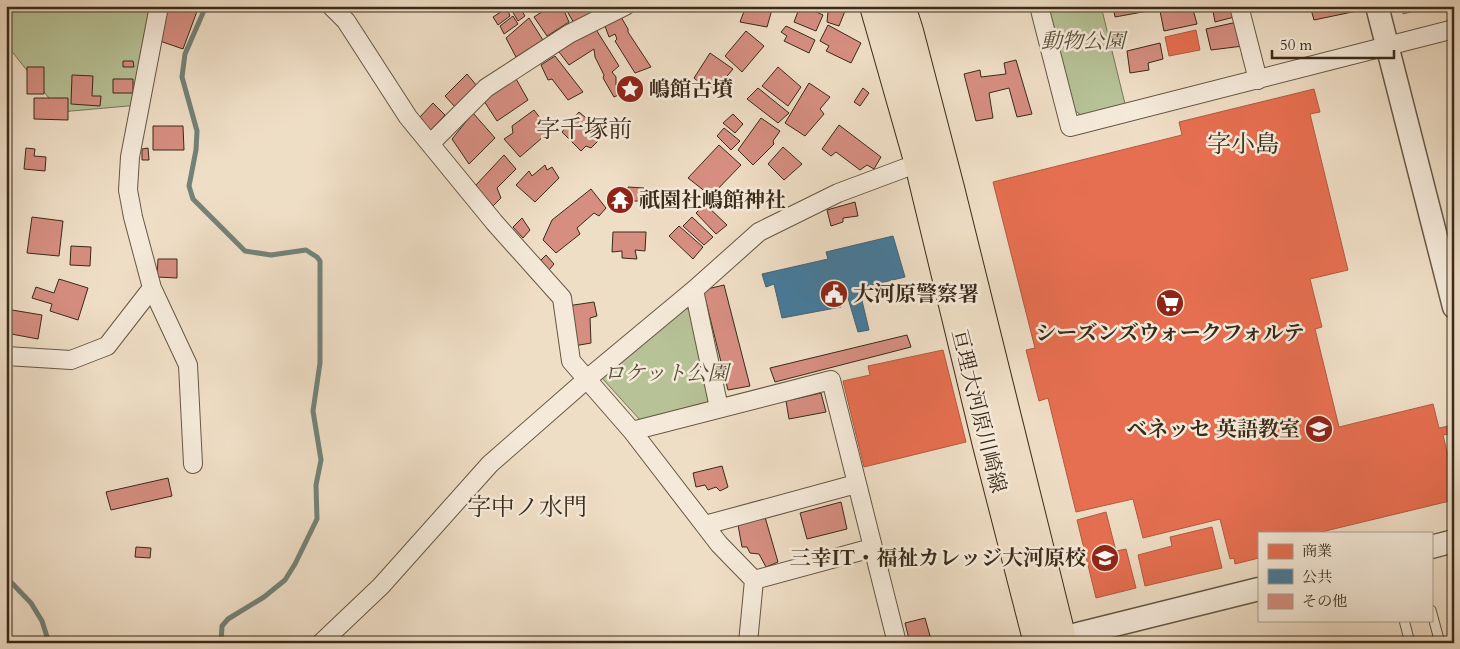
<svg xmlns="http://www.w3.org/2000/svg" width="1460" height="649" viewBox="0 0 1460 649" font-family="Cardo,'Noto Serif JP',serif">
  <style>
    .green { fill: #b7c297; stroke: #787658 }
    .shops { fill: #e76f51; stroke: #b35a40 }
    .public { fill: #457b9d; stroke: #416375 }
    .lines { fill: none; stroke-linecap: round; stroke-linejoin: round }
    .stream { stroke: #738278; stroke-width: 5 }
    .building { fill: #d68e81; stroke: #392a19 }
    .service-casing { stroke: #665744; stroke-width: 11 }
    .minor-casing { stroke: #665744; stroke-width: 20 }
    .tertiary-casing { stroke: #665744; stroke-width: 25 }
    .primary-casing { stroke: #392a19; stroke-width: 30 }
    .service { stroke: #f5eada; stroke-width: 9 }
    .minor { stroke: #f5eada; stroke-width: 18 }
    .tertiary { stroke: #f5eada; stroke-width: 22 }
    .primary { stroke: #efdec6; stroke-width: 28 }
    .labels { text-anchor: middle; stroke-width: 5; stroke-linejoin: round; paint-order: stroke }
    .park-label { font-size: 21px; font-style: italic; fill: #585038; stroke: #f5eada }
    .poi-label { font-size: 21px; font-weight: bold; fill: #392a19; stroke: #f5eada; text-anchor: start }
    .street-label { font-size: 21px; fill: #392a19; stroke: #f5eada }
    .quarter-label { font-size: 24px; fill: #392a19; stroke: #f5eada }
  </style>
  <rect width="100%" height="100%" fill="#efdec6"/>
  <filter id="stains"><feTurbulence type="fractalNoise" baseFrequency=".004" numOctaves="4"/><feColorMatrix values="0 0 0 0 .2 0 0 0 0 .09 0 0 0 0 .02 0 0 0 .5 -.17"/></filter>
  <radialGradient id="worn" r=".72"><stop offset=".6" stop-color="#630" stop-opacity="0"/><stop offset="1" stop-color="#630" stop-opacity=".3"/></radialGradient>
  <path class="green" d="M6,6H153L139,105L60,112L6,44Z
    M1054,6H1101L1125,104L1081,115L1074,110L1050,14Z
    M1402,6H1433L1403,14Z
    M680,309H690L712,393L708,402L641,421L601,377Z"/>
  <path class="shops" d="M1196,30L1200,50L1169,56L1165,37Z
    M1314,89L1320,112L1310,114L1348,270L1310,279L1322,327L1315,329L1339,427L1433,404L1439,428L1454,425V433L1443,435L1454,481V500L1317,533H1259V558L1235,564L1234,558L1230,559L1220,519L1143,538L1133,499L1076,512L1048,398L1039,401L1026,350L1035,348L993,182L1182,135L1179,122Z
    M943,350L966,442L864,467L843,381L870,375L868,366Z
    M1106,512L1116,551L1126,549L1136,588L1096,598L1077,520Z
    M1212,527L1222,568L1145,586L1138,555L1172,546L1170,537Z"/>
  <path class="public" d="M893,236L905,277L859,288L869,330L858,332L848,298L839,299L841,307L782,318L774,284L766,287L762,274L828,259L826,252Z"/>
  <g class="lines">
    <path class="stream" d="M206,6L185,54L182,77L197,131L196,150L189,186L193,199L245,251L271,255L306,250L317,257L320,261V363L313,411L321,460L316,485L317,519L295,564L285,580L264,597L228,619L222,626L221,643
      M6,577L31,603L42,621L49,643"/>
  </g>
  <path class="building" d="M169,6H199L183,49L157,40Z
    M516,6H519L525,16L518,21L511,9Z
    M551,6H562L569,22L547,36L534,17Z
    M564,6H610L574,23Z
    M746,6H773L767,27L740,22Z
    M800,6H804L823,15L816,31L794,22Z
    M847,6L839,26L827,22L828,12L823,6Z
    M1113,6H1147L1148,11L1115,17Z
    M1176,6H1192L1197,24L1164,31L1160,11Z
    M1236,6L1238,16L1215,22L1213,11Z
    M1310,6H1356L1357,11L1314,20Z
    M507,8L510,16L498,25L493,17Z
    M513,16L518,24L504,34L500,26Z
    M621,17L628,29V32L651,67L635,73L615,41L617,39L615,34L609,37L605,26Z
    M529,18L543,40L516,57L506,38Z
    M1237,22L1243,46L1211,50L1206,29Z
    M828,25L861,43L851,63L826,51L829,46L820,41Z
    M786,26L815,40L809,53L784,41L787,36L781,32Z
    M595,28L619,66L612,72L616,77V85L627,80L634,88L614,97L603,78L604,75L595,57L594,49L569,65L556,48Z
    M746,31L764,46L742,72L725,56Z
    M1160,43L1163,59L1148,63L1149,70L1130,73L1127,51Z
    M710,53L733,69L712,94L694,78Z
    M555,56L583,92L568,100L552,79L548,80L541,65Z
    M1016,60L1032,114L1017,117L1009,88L989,93L993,118L976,121L964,74L980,70L981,77L1006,74L1004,63Z
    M123,61H133L134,67H123Z
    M27,67H44V94H27Z
    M778,67L801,87L788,106L762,86Z
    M467,74L477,86L456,108L445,96Z
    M72,75L93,76L92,96H101L100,106L71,104Z
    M515,77L528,100L497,121L484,101Z
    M113,79H133V93H113Z
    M809,83L830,97L820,109L824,114L805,136L785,123Z
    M758,88L789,113L778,123L747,99Z
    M863,88L869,93L860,106L854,102Z
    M34,98H68V120L34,119Z
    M433,103L445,115L430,131L420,117Z
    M534,110L550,131L520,157L504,139L513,133L512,126Z
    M579,112L599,129L602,137L591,148L586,146L581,151L562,132Z
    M473,113L495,138L469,164L452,139Z
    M733,114L743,124L735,133L723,123Z
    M761,118L780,131L773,141L774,144L753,165L738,150Z
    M839,125L881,157L874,169L867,165L860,170L836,152L831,156L822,149Z
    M153,126H183L184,150H153Z
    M724,128L740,141L731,150L717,136Z
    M719,145L741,165L711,196L688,178Z
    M783,147L802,164L784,180L768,164Z
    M26,148L35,149L34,156L46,157L45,171L24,169Z
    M148,148L149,160H142V149Z
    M504,155L516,169L497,188L501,198L492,207L476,185Z
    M545,165L547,170L552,167L559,178L535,202L516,185L529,171L532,176Z
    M628,187L644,188L645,201H627Z
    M591,189L606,208L599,216L594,213L577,228L580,234L556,253L543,240L552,220Z
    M855,202L858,216L843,218V222L831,226L827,210Z
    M705,204L727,225L716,234L696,213Z
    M32,217L63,221L59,256L27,253Z
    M692,217L713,237L704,245L683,226Z
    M522,218L530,230L523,238L513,227Z
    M679,226L703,247L693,259L669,236Z
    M613,232H646L645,251L635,250L637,259L622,258V251L612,252Z
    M71,246L91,247L90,266L70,265Z
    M546,255L554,264L549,270L539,262Z
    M158,259H177V278L157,277Z
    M59,279L88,288L78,320L50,311L52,304L32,298L36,287L54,293Z
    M724,285L750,386L728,390L703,290Z
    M594,302L597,316L590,318L591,343L574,346L567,306Z
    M6,309L42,315L38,339L6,333Z
    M907,335L911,347L775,382L770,368Z
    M821,393L826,412L789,419L786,401Z
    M722,466L728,487L720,491L716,487L708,490L705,485L696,487L693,473Z
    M168,478L172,496L111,510L106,492Z
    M841,502L847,529L807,539L800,513Z
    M765,517L778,562L766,567L759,554L750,553L747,547H742L738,525Z
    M136,547L151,548L150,558L135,557Z
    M925,618L932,643H910L905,623Z"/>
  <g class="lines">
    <defs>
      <path id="service" d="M1431,610L1440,643
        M1404,620L1410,643"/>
      <path id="minor" d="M159,6L130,157L128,190L133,217L152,288L188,365L193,464
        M331,6L346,21L408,117L494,222L562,298L571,361L632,431L719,544L754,580L748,643
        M1039,6L1070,127L1454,29
        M1239,6L1258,80
        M431,143L486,88L569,34L625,6
        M694,290L719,408
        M6,356L71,360L107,346L152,288
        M632,431L831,380L897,643
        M705,525L856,484
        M754,580L872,548
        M321,643L381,586L490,464L587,379L694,290L759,232L838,193L905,168L928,162"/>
      <path id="tertiary" d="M1377,6L1454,307
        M1431,547L1454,541
        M1046,642L1259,589"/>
      <path id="primary" d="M874,6L919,164L987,445L1038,643
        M901,6L909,31L950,188L1063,643"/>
    </defs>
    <use href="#service" class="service-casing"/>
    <use href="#minor" class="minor-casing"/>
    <use href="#tertiary" class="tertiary-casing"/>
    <use href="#primary" class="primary-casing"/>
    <use href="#service" class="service"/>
    <use href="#minor" class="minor"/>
    <use href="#tertiary" class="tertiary"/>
    <use href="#primary" class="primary"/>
  </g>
  <defs>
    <symbol id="sight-disc" viewBox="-11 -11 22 22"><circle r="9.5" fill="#8f2418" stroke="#f5eada"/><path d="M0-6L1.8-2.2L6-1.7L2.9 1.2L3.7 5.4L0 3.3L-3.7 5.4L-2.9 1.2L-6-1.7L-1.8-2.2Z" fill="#fff"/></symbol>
    <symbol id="temple-disc" viewBox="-11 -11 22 22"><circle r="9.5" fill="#8f2418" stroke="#f5eada"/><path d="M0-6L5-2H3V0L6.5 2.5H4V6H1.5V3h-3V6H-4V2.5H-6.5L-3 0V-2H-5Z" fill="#fff"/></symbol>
    <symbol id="civic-disc" viewBox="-11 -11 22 22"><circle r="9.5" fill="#8f2418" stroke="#f5eada"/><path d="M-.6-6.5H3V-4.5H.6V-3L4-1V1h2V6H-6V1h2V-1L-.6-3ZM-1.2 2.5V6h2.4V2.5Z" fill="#fff"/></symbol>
    <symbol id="supermarket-disc" viewBox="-11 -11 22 22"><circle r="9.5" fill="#8f2418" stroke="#f5eada"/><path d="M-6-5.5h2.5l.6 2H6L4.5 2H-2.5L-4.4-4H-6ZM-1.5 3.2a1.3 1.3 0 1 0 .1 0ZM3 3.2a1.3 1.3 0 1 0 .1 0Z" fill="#fff"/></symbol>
    <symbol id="school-disc" viewBox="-11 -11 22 22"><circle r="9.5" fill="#8f2418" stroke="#f5eada"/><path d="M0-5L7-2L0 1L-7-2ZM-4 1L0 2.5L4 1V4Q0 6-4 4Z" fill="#fff"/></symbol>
    <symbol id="university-disc" viewBox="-11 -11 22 22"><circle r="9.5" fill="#8f2418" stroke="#f5eada"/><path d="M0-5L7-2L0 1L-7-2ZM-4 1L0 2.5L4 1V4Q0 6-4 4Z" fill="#fff"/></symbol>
  </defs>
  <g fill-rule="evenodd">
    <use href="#sight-disc" x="614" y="73" width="32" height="32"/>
    <use href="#temple-disc" x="604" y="184" width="32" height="32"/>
    <use href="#civic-disc" x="818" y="278" width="32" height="32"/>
    <use href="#supermarket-disc" x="1154" y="287" width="32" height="32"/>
    <use href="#school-disc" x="1303" y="413" width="32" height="32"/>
    <use href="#university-disc" x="1089" y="542" width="32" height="32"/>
  </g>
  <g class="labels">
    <g class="park-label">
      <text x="1083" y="48">動物公園</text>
      <text x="666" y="380">ロケット公園</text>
    </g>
    <g class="poi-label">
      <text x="649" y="96">嶋館古墳</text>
      <text x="639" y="207">祇園社嶋館神社</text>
      <text x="853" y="301">大河原警察署</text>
      <text x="1170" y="340" text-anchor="middle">シーズンズウォークフォルテ</text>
      <text x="1300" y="436" text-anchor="end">ベネッセ 英語教室</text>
      <text x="1086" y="565" text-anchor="end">三幸IT・福祉カレッジ大河原校</text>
    </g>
    <g class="street-label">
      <text transform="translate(979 411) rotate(76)" y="7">亘理大河原川崎線</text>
    </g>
    <g class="quarter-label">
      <text x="584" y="137">字千塚前</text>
      <text x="1243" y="152">字小島</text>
      <text x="527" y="515">字中ノ水門</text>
    </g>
  </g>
  <rect width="1460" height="649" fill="none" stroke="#efdec6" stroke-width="25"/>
  <rect x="8" y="8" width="1445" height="634" fill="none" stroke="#392a19" stroke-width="2.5"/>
  <rect x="12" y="12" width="1435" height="624" fill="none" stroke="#392a19"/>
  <rect x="1258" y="532" width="175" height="90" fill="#f5eada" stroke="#aa9d8d"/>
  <rect x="1268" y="544" width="25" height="15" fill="#e76f51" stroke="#aa9d8d"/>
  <text x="1302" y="556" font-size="15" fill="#392a19">商業</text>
  <rect x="1268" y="569" width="25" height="15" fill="#457b9d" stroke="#aa9d8d"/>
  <text x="1302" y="582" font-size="15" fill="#392a19">公共</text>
  <rect x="1268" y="594" width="25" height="15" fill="#d68e81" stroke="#aa9d8d"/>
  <text x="1302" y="606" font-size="15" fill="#392a19">その他</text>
  <path d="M1272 50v8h122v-8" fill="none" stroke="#392a19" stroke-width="2.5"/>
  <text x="1280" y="50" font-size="15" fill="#392a19" stroke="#f5eada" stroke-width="4" paint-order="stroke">50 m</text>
  <rect width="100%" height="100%" filter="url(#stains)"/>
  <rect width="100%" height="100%" fill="url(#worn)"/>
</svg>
